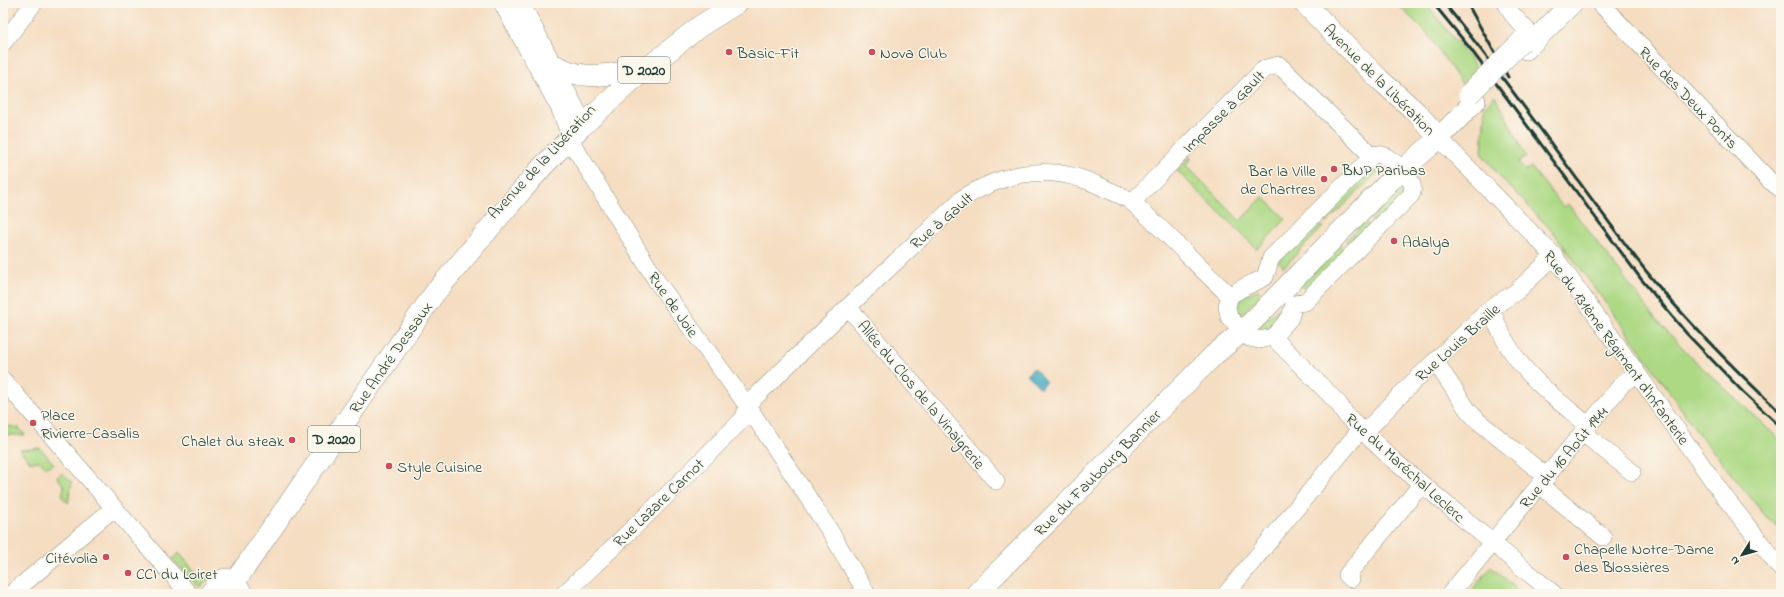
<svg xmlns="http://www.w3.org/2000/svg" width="1784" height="597" viewBox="0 0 1784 597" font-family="'Indie Flower',sans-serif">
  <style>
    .green { fill: #add985; stroke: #668b5c }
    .water { fill: #41a9c1; stroke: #30737a }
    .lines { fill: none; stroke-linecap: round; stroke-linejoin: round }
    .minor-casing { stroke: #8a8d7a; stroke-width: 18 }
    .major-casing { stroke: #8a8d7a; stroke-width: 22 }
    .minor { stroke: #fff; stroke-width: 17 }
    .major { stroke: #fff; stroke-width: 21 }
    .rail { stroke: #1f3d34; stroke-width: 3 }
    .major-bridge-casing { stroke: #8a8d7a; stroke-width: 22; stroke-linecap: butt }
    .major-bridge { stroke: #fff; stroke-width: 21 }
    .poi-dot { fill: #d1495b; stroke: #fbf7ec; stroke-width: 1.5 }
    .labels { text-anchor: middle; stroke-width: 3; stroke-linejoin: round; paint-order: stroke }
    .shield { fill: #fbf7ec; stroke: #61756b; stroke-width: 1 }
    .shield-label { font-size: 15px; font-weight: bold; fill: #1f3d34 }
    .poi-label { font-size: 16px; fill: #1f3d34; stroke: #fbf7ec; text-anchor: start }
    .street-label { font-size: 16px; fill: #1f3d34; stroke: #fbf7ec }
  </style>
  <rect width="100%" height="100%" fill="#fbf7ec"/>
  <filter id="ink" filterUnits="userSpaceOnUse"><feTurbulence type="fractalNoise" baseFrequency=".025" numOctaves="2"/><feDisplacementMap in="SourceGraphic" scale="8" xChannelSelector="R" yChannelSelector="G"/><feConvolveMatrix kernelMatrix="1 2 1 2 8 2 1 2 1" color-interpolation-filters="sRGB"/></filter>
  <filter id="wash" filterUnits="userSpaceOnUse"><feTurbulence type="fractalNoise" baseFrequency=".012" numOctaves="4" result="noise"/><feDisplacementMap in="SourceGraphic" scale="16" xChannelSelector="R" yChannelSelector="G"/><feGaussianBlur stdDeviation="0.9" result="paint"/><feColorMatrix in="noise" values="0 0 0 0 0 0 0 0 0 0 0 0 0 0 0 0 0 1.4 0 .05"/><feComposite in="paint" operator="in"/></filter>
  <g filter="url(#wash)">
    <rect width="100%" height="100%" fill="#f5ddc1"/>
    <path class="green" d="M1396,3H1425L1460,46L1477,69L1462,84L1428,34Z
      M1495,95L1526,157L1518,162L1525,171L1531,167L1563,207L1568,204L1654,317L1691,357L1781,441V529L1768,519L1698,433L1641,351L1554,233L1503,180L1482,154L1485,107Z
      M1190,157L1192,158L1186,165L1240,221L1263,197L1286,219L1257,249L1177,171Z
      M1376,164L1381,169L1326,223L1321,218Z
      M1401,185L1407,191L1374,224L1371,220L1377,214L1374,211Z
      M1317,221L1323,227L1284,267L1278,261Z
      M1364,221L1370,227L1352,246L1346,241Z
      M1340,245L1347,252L1308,292L1301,285Z
      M1256,290H1259L1261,295L1240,316H1238L1236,314C1236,300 1244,295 1256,290Z
      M1278,309C1279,321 1272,328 1262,333L1254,330Z
      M3,425L19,428L25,435H8L3,429Z
      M40,448L54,464L46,467L40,461L30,462L20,450Z
      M63,473L72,482L68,503L62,497L64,486L57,477Z
      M179,553L199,576L209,578L202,586L199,587L172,559Z
      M1491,567L1524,594H1469Z"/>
    <path class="water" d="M1034,368L1046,382L1040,388L1027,374Z"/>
  </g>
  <g filter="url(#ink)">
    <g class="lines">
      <defs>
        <path id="minor" d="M502,3L559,107L575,148L597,184L658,283L749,408L830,531L867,594
          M521,3L576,109L579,116L580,128
          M1506,3L1512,14L1530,34
          M1600,3L1769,180L1781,189
          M3,43L34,3
          M1439,138L1554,256L1723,495L1781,569
          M1132,202L1262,71L1266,68L1279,65L1370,154
          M1230,296C1241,287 1253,284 1265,277L1271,258L1368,161L1370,154
          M1230,296L1227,306L1229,317L1249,338L1259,340L1273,337
          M848,307L996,481
          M1491,308C1510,366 1544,389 1589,426
          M1273,337L1338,403L1346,415L1393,460L1554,594
          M1273,337L1290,318L1294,304L1305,302L1411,195C1418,182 1399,165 1388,158C1383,154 1376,154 1370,154
          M1435,361L1467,409L1478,421L1547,477
          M3,380L189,594
          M1365,432L1409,386L1491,308L1516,292L1554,256
          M1583,433L1632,472
          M1540,485L1603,537
          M1351,579L1347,575L1422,484
          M11,594L114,508
          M564,594L654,508L743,419L750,402L848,307L963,198C1011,169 1056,163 1106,189C1115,193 1126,197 1133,203C1167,232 1197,266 1230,296
          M1226,594L1361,429
          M1450,594L1623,383L1637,373"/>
        <path id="major" d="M1304,3L1379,79L1416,112L1439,138
          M1526,49L1572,3
          M554,65C583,81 601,75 632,71
          M234,583L434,294L499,217L543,166L580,128L630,82L700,26L737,3
          M210,594L220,581L226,579L234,583L242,593
          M976,594L1214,355L1243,331L1390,181L1439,138L1475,101"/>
      </defs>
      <use href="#minor" class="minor-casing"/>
      <use href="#major" class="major-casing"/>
      <use href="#minor" class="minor"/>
      <use href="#major" class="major"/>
      <path class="rail" d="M1433,3L1469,47L1641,279L1687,334L1743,392L1781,427
        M1444,3C1515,89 1577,183 1646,271C1687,322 1733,368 1781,413
        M1467,3L1508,77"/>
      <defs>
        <path id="major-bridge" d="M1469,94L1522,41"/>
      </defs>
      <use href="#major-bridge" class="major-bridge-casing"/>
      <use href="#major-bridge" class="major-bridge"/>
    </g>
  </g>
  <g class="poi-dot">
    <circle cx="729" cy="52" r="4"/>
    <circle cx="872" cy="52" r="4"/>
    <circle cx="1334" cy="169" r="4"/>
    <circle cx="1324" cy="179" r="4"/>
    <circle cx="1394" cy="241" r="4"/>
    <circle cx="33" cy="423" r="4"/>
    <circle cx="292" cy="440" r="4"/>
    <circle cx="389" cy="466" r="4"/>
    <circle cx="106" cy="557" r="4"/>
    <circle cx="1566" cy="557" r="4"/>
    <circle cx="128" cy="573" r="4"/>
  </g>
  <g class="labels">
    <g class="shield">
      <rect x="618" y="57" width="52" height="26" rx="3"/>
      <rect x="308" y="426" width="52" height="26" rx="3"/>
    </g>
    <g class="shield-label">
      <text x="644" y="75">D 2020</text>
      <text x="334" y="444">D 2020</text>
    </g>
    <g class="poi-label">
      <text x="737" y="58">Basic-Fit</text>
      <text x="880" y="58">Nova Club</text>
      <text x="1342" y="175">BNP Paribas</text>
      <text x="1316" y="176" text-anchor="end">Bar la Ville<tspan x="1316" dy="18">de Chartres</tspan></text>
      <text x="1402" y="247">Adalya</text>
      <text x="41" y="420">Place<tspan x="41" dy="18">Rivierre-Casalis</tspan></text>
      <text x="284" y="446" text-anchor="end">Chalet du steak</text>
      <text x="397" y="472">Style Cuisine</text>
      <text x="1574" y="554">Chapelle Notre-Dame<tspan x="1574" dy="18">des Blossières</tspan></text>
      <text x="98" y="563" text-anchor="end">Citévolia</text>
      <text x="136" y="579">CCI du Loiret</text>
    </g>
    <g class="street-label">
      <text transform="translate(1380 79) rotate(45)" y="6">Avenue de la Libération</text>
      <text transform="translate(1689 97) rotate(46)" y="6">Rue des Deux Ponts</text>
      <text transform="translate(1223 111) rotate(-45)" y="6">Impasse à Gault</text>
      <text transform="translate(541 161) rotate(-47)" y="6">Avenue de la Libération</text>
      <text transform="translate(941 220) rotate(-41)" y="6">Rue à Gault</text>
      <text transform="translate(674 304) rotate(55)" y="6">Rue de Joie</text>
      <text transform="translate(1457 342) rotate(-42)" y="6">Rue Louis Braille</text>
      <text transform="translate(1617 347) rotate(54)" y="6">Rue du 131ème Régiment d'Infanterie</text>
      <text transform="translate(390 357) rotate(-55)" y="6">Rue André Dessaux</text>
      <text transform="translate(922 394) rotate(50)" y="6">Allée du Clos de la Vinaigrerie</text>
      <text transform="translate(1563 457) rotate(-50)" y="6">Rue du 16 Août 1944</text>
      <text transform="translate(1406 467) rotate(42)" y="6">Rue du Maréchal Leclerc</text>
      <text transform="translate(1097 472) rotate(-45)" y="6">Rue du Faubourg Bannier</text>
      <text transform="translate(658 502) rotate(-44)" y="6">Rue Lazare Carnot</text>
    </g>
  </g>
  <rect width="1784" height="597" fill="none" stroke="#fbf7ec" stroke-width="16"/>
  <g transform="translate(1742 555) rotate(233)" stroke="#fbf7ec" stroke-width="3" paint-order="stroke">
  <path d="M0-3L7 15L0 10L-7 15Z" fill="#1f3d34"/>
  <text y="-6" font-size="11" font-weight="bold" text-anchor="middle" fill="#1f3d34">N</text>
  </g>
</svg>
